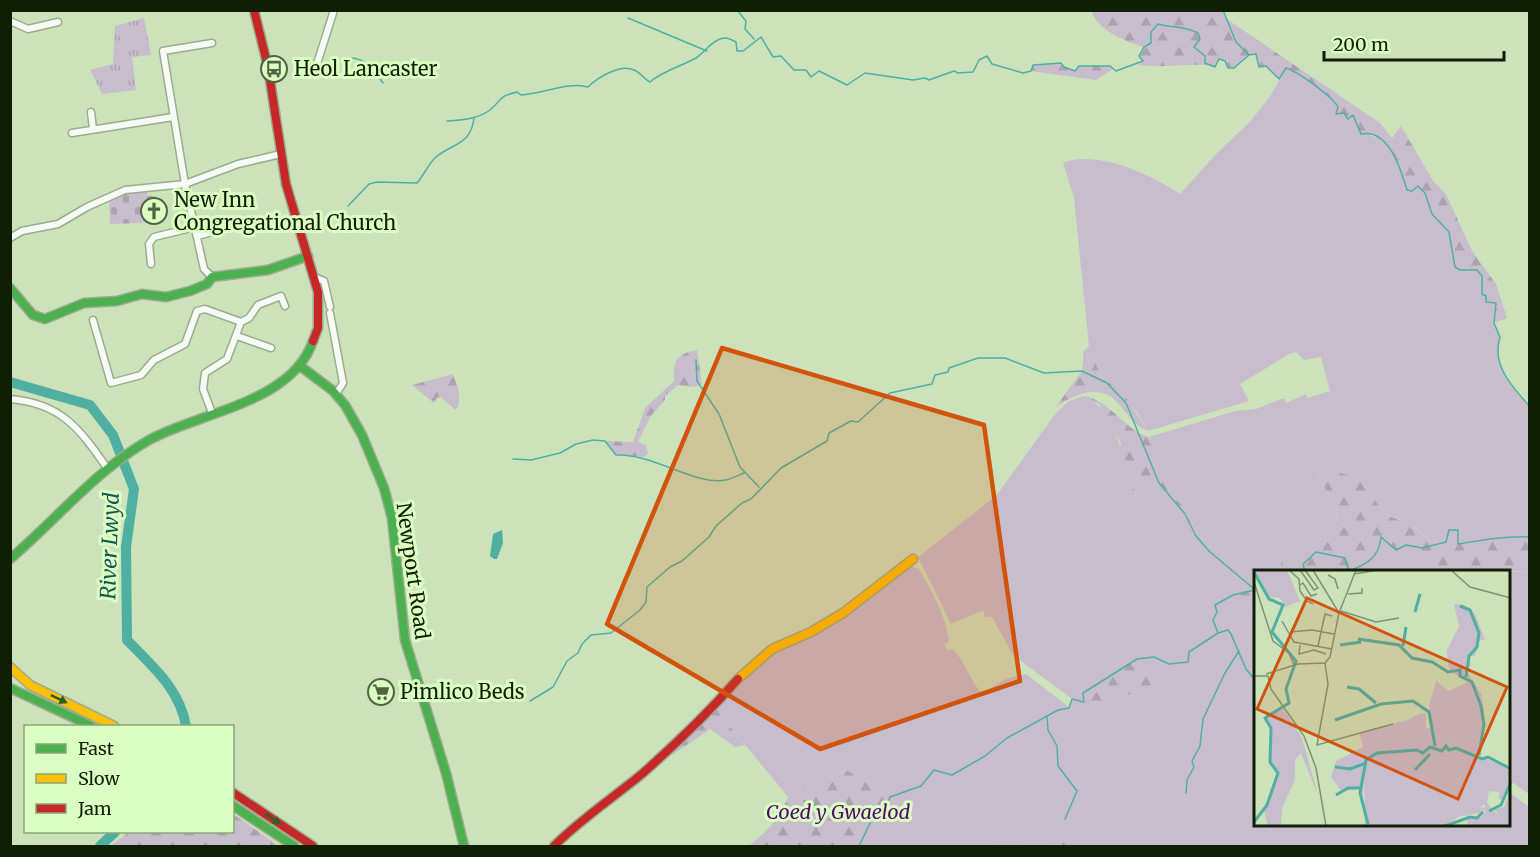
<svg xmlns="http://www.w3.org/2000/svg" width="1540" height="857" viewBox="0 0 1540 857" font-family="Merriweather,serif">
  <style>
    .grass { fill: #c8bdcd; fill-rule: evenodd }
    .forest { fill: url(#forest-firs) }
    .cemetery { fill: url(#cemetery-stones) }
    .park { fill: url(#park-tufts) }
    .water { fill: #4fb0a2 }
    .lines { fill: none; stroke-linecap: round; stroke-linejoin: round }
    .stream { stroke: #4fb0a2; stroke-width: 1.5 }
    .river { stroke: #4fb0a2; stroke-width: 10 }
    .street-casing { stroke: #9bac8d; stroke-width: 9 }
    .fast-casing { stroke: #9bac8d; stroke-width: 11 }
    .slow-casing { stroke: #9bac8d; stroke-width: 11 }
    .jam-casing { stroke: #9bac8d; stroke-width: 11 }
    .street { stroke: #f7fbf5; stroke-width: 6 }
    .fast { stroke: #4caf50; stroke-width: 8 }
    .slow { stroke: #ffc107; stroke-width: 8 }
    .jam { stroke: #c62828; stroke-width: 8 }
    .oneway { fill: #2b6026 }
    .marked { fill: #d2530b; fill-opacity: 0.2; stroke: #d2530b; stroke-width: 4.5; stroke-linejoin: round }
    .labels { text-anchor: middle; stroke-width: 6; stroke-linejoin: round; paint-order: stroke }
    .poi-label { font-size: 20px; fill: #101f04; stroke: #dbfec3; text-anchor: start }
    .street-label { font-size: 20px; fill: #101f04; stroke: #dbfec3 }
    .park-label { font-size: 20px; font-style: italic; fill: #52096f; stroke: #dbfec3 }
    .water-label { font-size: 21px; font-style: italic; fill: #155654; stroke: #dbfec3 }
    .inset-river { fill: none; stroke: #4fb0a2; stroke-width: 3 }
    .inset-road { fill: none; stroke: #819472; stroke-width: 1.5 }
    .view { fill: #d2530b; fill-opacity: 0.15; stroke: #d2530b; stroke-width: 3 }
    .inset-edge { fill: none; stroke: #101f04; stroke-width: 3 }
  </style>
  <defs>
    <pattern id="forest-firs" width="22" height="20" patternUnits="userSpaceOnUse" patternTransform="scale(1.5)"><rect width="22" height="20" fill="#c8bdcd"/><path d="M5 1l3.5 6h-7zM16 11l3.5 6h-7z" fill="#aba2ae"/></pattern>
    <pattern id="cemetery-stones" width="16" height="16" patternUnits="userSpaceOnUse" patternTransform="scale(1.5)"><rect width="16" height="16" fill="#c8bdcd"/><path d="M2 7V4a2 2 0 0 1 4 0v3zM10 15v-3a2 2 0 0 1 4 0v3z" fill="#aba2ae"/></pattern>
    <pattern id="park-tufts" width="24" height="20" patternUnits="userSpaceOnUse" patternTransform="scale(1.5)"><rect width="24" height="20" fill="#c8bdcd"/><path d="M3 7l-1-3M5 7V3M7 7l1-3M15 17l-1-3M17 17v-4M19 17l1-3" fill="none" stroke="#aba2ae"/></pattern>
  </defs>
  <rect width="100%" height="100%" fill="#cce2bb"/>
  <path class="grass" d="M1286,68C1308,74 1329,97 1344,113C1356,116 1355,123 1364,131C1371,137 1380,138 1387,146C1398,160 1400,180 1414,189L1418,186L1425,193L1432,214L1449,232L1455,267L1460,270H1477L1482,276V294L1496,303L1494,323L1500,337C1491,366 1513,387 1529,407V537C1505,536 1482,540 1458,544L1449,530L1446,542L1432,543C1419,529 1404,519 1386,515L1359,479L1341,473L1318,457L1311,462C1317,479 1329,492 1335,508C1346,536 1301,550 1282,556L1280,572H1255V585L1252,584L1208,547L1197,534L1186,509L1170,494L1149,437L1235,411L1256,409L1284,398L1286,403L1306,394L1307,398L1330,391L1321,357L1304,360L1296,352L1289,354L1240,384L1249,401L1148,431L1137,412L1100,374L1089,346L1074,198L1063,163C1098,149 1151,175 1180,194L1217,153L1250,122L1271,95Z
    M1087,400C1115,406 1119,461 1138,479L1130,498L1159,483L1185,514L1196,536L1209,551L1255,590L1250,612L1255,616V826H1508L1509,792L1529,807V846H1074L1061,829L1048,846H1019L975,810L972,813L1002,846H859L875,813L888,802L846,770L788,797L715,708L739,682L757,670L774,650L797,641L908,565L919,569C932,591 946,616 949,642L945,644L947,650L952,649C966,661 968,679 982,693L1006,679L1026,674L1070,708L1072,699L1013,655L992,617H985L983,610L951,624L918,557L996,496L1056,413ZM1137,659L1157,683L1083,693Z
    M1381,537L1422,548L1416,572H1379L1370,563L1380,547Z
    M1529,571V794L1509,780L1508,572Z"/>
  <path class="forest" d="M1091,11H1223L1228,20L1380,123L1392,138L1401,126L1433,181L1446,194L1472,251L1496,284L1507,318L1494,323L1496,303L1486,302V296L1482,294V276L1477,270H1460L1455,267L1449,232L1432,214L1425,193L1418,186L1412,191L1407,190C1400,167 1393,147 1371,134H1361L1353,116L1348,119L1344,113L1336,114L1338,107C1334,97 1297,71 1286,68L1279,79L1266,66L1259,67L1256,54L1249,55L1234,68H1228L1225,61L1219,59L1215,67C1197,61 1163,69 1139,65L1142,61L1139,56L1143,47C1123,40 1100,32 1091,11Z
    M1052,63H1061L1064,67L1075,71L1079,66H1110L1113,69L1096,80L1031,71L1033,65Z
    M1089,346L1100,374L1127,399L1148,431C1134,426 1126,412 1117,402C1099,383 1072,395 1055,408L1082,371L1084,351Z
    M697,350L702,384L694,387L678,385L665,396V400L650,417L638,442L646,445L648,454L643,457L616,455L605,441L633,442L645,408L674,381C673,361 676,354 697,350Z
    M453,374C457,386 463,398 456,410L440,397L437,398L434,403L412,385Z
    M1085,396C1113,403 1123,429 1149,437L1170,494L1186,509L1197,534L1208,547L1214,548L1255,585V616L1233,595L1253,589L1209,551L1196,536L1185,514L1159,483L1129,498L1138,479L1119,457L1121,444L1099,404L1087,400L1056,413L1069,401Z
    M1318,457L1341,473L1359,479L1386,515L1409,523L1432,543L1446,542L1449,530H1458V544C1483,540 1505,536 1529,537V571L1416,572L1417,559L1422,548L1406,545L1396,550L1382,537L1380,547L1370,563L1379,572H1280L1282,556C1301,550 1346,536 1335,508C1329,492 1317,478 1311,462Z
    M1137,659L1158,683L1095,708L1083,693Z
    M715,708L745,745L735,747L710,729L674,754L667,755Z
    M846,770L890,797L888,802L875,813L859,846H749C767,831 780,819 788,797Z
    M975,810L1019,846H1002L972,813Z
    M233,814L279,846H110L129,832H232Z
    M1063,823L1069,824L1074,846H1048Z"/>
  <path class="cemetery" d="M147,187V196H156L161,217L140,223L110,224L109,198L125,190Z"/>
  <path class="park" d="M144,18L151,55L132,57L136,90L102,94L90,70L113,64L115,26Z"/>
  <path class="water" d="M502,530L503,543L497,559H494L490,556L493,534Z"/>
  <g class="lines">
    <path class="stream" d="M737,10L746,21L745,29L754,39
      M1223,10L1236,42L1249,55
      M628,18L707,51
      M351,58C366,58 375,72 383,83
      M447,121C462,120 478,119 490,110C504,98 497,97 517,92L521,95C542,94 570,81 588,87C597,78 621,63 634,70C640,72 644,79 650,82C664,70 680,67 696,58C704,53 710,43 718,40C725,36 730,39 736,42L737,51H743L761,37L773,57L781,56L794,70H806L811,77L819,71L847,85L865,73L913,80L925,78L929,80L954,71L958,73L973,72L979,60L987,56L992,64L1023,73L1031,71L1033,65L1061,63L1064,67L1075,71L1079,66H1110L1116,71L1143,61L1139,56L1144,47L1151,43V32L1158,24C1172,28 1184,26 1198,33L1200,39L1194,47L1205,56V63L1215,67L1219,59L1225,61L1228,68H1234L1249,55L1256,54L1259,67L1266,66L1279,79L1286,68C1297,71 1333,97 1338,107L1336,114L1344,113L1348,119L1353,115L1361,134C1389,128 1401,170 1407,190L1412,191L1418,186L1425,193L1432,214L1449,232L1455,267L1460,270H1477L1482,276V294L1486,296V302L1496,303L1494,323L1500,337C1491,366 1513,387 1530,407
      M348,206L369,184L377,182L417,183C424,175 429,163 436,157C453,143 471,145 474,118
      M696,360L697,381L719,414L740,467L759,487
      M513,459L531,460L560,453L576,444L593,440L605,441L616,455C653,453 695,486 726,480C732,479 739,475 744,473
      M1305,572L1303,564L1316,552L1345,558L1349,571C1367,564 1379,558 1381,537L1396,550L1406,545L1422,548L1446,542L1449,530H1458V544C1482,540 1505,536 1530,537
      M1218,633L1228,630L1231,634L1246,669L1255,680
      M530,701L553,687L567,661L578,653L582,644L591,635L611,633L640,610L646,602L647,587L670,567L682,561L709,537L716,526L742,503L751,499L781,468L827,441L829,433L851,421L858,422L890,393L932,384L935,375L948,372L949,368L978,358H1005L1044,373L1082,371L1107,383L1126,403L1159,483L1185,514L1196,536L1209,551L1254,589
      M1047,717L1048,730L1057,746L1058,766L1077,791L1065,819
      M1186,793L1187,780L1194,767L1192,761L1200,746L1203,719L1225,673L1239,651
      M804,801L843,815L875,813
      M859,846L875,813L888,802L890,797L921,786L934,770L952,775L985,756L1007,738L1058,710L1069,708L1072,699L1084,702L1083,693L1137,659L1154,657L1169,664L1188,662L1189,652L1218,633L1213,620L1217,612L1215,605L1233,595L1255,590"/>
    <path class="river" d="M10,382L90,405L113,435L134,489L126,547L127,640C152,666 180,689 186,726
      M100,846L115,832"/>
    <defs>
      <path id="street" d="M10,21L28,29L58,22
        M316,67L334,10
        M91,112L93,129
        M72,133L173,117
        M197,236L228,228
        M10,238L22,231L58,224L87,207L125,190L185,184L238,164L281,154
        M151,264L149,244L154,237L195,227
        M212,277L204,269L185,184L163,51L212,43
        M314,277L324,281L330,307
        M330,313L343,383L336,394
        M93,320L111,383L141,375L154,360L185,344L197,311L205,309L241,322
        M241,322L249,318L258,305L281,296L285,306
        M237,336L271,348
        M10,399C61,403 80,429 107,468
        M212,413L203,389L205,373L227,359L241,322"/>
      <path id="fast" d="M10,288L33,315L45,319L84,303L117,301L142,294L166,297L190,291L207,284L212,277L268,270L308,256
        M300,366L332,390L345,405L362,435L384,488L392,518L405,640L446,773L464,846
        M10,559C57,519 95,471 149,440C200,412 292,403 313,341
        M10,688L91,726
        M232,805L294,846"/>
      <path id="slow" d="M10,667L30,685L114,726
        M738,679L772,649L811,632L843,613L913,559"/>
      <path id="jam" d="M254,10L268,67L286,184L318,292V328L313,341
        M232,792L313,846
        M554,846C582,818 613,798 643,773C677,743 708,713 738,679"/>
    </defs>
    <use href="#street" class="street-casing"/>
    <use href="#fast" class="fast-casing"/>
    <use href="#slow" class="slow-casing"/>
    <use href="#jam" class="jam-casing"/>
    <use href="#street" class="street"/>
    <use href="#fast" class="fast"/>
    <use href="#slow" class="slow"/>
    <use href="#jam" class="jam"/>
  </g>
  <defs><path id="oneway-solid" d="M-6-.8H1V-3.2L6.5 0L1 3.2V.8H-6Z" transform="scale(1.5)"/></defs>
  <g class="oneway">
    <use href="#oneway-solid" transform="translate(59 699) rotate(26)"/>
    <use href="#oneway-solid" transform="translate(273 819) rotate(35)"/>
  </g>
  <path class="marked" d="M722,348L984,425L1020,681L820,749L607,624Z"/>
  <defs>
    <symbol id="bus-ring" viewBox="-11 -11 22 22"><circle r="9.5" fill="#dbfec3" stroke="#526344" stroke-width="1.5"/><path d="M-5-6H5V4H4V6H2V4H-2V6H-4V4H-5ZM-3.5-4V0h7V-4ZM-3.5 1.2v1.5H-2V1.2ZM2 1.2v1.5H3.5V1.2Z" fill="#526344"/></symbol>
    <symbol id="church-ring" viewBox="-11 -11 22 22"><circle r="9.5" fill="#dbfec3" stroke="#526344" stroke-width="1.5"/><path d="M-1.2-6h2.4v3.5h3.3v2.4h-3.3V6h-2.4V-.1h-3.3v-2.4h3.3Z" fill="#526344"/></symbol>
    <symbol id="supermarket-ring" viewBox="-11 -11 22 22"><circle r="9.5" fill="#dbfec3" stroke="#526344" stroke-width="1.5"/><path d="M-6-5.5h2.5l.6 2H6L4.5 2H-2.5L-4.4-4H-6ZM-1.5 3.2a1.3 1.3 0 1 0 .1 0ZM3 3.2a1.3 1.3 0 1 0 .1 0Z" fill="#526344"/></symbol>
  </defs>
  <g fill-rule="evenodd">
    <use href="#bus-ring" x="259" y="54" width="30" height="30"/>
    <use href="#church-ring" x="139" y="196" width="30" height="30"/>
    <use href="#supermarket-ring" x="366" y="677" width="30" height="30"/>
  </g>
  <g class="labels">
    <g class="poi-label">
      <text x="294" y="76">Heol Lancaster</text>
      <text x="174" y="207">New Inn<tspan x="174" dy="23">Congregational Church</tspan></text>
      <text x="400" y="699">Pimlico Beds</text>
    </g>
    <g class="street-label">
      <text transform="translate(413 571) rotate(82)" y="7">Newport Road</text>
    </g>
    <g class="park-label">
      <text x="838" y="819">Coed y Gwaelod</text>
    </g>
    <g class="water-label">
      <text transform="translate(110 546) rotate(-88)" y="7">River Lwyd</text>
    </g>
  </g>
  <g transform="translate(1254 570)">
    <rect width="256" height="256" fill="#cce2bb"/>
    <path d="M182,111L195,121L216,111L219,115L230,150L225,186L256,199V212L249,229H245V222L235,221L233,233L248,249L240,239L250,237L256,222V256L214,255L212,247L226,248L231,243V234L226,237L231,238L230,242L204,247L191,256H111L110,199L112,190L122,184L118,177H109L105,162L154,150L166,143L172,144V158H176L175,136ZM198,164L208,182L220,191L207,187L202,178L196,185L185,180L197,173Z" fill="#c8bdcd" fill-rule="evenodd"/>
    <path d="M200,34L211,35L221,44L231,70H226L221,86H215L217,96L212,100L228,125L231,157L218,113L197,102L194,94L193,80L205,56ZM30,139L48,168L64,225L47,183L41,190V210L28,238L27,256H14L10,241L24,202L16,191L17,158L11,148ZM198,164L208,182L221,187L220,191L205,186L202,178L199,186L186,181L188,175L197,173ZM109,177H118L123,183L112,190L110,199L115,210L110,211L109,229L117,256H108L113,250L106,219L87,221L77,207L82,191Z" fill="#c8bdcd"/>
    <path d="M1,0H33L46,31L31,37L26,28L15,27Z" fill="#c8bdcd"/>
    <path class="inset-river" d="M0,2L15,29L29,35L18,62L42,91L32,119L35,133L11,148L17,158L16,192L24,203L13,235L0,252M206,36L216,40L225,63L223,77L215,86L212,107M161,42L166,24M104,69L145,75L158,88L178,92L194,102L206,100V106L218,112L227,136L230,154L225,185M86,75L107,72M149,76L152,57M93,117L105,119L122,133M81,150L127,134L159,131L175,142L181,176M81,197L96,199L112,193M161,200L176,184M82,225L94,218H108M235,241L247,235L257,212M114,254L106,223L112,190L123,183L163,180L169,183L176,177L188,181L192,176L195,180L202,178L228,189L234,187L257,199M191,256L216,247L223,248L229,242"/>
    <path class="inset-road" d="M35,0L45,9L46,21L53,31L59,34M46,0L60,20L64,18L51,0M59,0L85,43M197,0L216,17L257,28M100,4L124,0M74,5L81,9L84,19M0,12L19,71L35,83L40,95M46,15L49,13L57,26L63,24M94,24L108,23V18M87,41L122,52L145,48M28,51L40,72L78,79M36,62L58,60L80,64M46,75L45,84L60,80L72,84M64,76L71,44L78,46M71,93L74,114L63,175L139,154M71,93L76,87L85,43L102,0M12,104L44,94L71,93M0,106H14L17,119L50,166L62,198L72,256"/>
    <path class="view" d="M53,28L253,117L204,229L3,139Z"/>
    <rect width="256" height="256" class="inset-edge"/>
  </g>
  <rect width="1540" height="857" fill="none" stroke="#101f04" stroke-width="24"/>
  <rect x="24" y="725" width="210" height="108" fill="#dbfec3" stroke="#8aa577" stroke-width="1.5"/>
  <rect x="36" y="744" width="30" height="9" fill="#4caf50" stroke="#8aa577" stroke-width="1.5"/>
  <text x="78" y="755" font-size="18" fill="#101f04">Fast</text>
  <rect x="36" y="774" width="30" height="9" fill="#ffc107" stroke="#8aa577" stroke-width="1.5"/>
  <text x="78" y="785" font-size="18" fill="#101f04">Slow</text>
  <rect x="36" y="804" width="30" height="9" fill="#c62828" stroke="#8aa577" stroke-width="1.5"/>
  <text x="78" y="815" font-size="18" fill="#101f04">Jam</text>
  <path d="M1324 51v9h180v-9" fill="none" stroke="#101f04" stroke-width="3"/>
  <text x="1333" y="51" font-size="18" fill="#101f04" stroke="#dbfec3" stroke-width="4.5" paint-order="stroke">200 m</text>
</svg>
